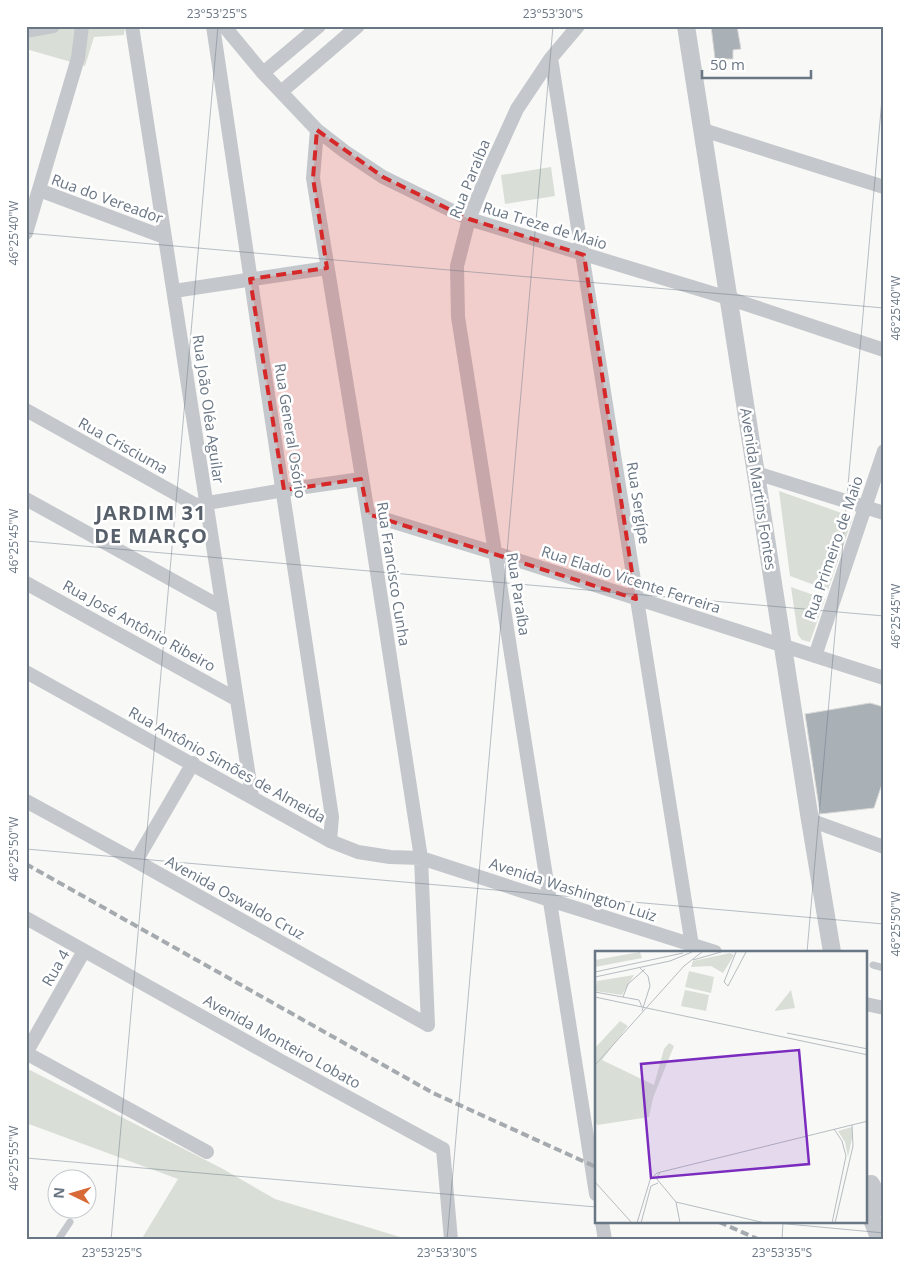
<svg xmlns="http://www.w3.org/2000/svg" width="910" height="1266" viewBox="0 0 910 1266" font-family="'Open Sans',sans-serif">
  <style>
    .green { fill: #d9dfd7 }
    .building { fill: #a9b0b6; stroke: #dadad8 }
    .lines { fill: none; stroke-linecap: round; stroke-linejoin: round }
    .service { stroke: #c4c7cb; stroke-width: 7 }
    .minor { stroke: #c4c7cb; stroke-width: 14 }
    .tertiary { stroke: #c4c7cb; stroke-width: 18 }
    .rail { stroke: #a5aaaf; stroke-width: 4; stroke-dasharray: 8 4; stroke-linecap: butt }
    .marked { fill: #d62828; fill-opacity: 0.2; stroke: #d62828; stroke-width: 4; stroke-dasharray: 10 6; stroke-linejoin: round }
    .ticks { fill: none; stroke: #697684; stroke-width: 1; stroke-opacity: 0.45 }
    .labels { text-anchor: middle; stroke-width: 5; stroke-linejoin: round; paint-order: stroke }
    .street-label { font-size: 15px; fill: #697684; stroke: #fff }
    .district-label { font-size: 20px; font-weight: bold; letter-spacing: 1px; fill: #57606a; stroke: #fff }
    .inset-road { fill: none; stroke: #b6bcc1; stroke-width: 1 }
    .view { fill: #7b2cbf; fill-opacity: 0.15; stroke: #7b2cbf; stroke-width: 2.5 }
    .inset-edge { fill: none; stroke: #697684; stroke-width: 2.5 }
    .neatline { fill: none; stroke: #697684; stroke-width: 2 }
    .ticks-label { font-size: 12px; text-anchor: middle; fill: #697684 }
  </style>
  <rect width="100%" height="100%" fill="#f8f8f6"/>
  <path class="green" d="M26,26H125L124,35L94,37L85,66L26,49Z
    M551,167L555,196L505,204L501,175Z
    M779,491L853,517L828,590L790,576Z
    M791,587L825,599L810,642L802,640L798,635Z
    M26,1068L223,1169L275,1199L410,1240H141L178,1179L26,1123Z"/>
  <path class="building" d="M711,26H737L741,49L733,50V59H715Z
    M870,703L884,707V778L874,808L820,814L805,714Z"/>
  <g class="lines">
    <path class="service" d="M873,965L884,968
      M58,1240L70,1222"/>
    <path class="minor" d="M132,26L252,796
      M213,26C251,290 293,553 332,817L330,841
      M224,26L263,73L317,130L344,151L383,177L469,219L728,298L884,350
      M578,26L551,58L517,109L487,175L469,219L457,266L458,317L596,1194
      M26,31L53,26
      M551,58L693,952
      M263,73L319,26
      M281,92L358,26
      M317,130L313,178L368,514L421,858L428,1025
      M703,130L884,187
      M39,190L164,237
      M26,233L78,58L82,26
      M174,291L327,268
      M26,410L196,505L284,490L361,479
      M756,473L884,513
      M26,499L221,607
      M368,514L495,553L884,678
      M26,583L236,699
      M815,656L884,451
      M26,672L330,841L358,852L390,857L421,858L550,900L715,952
      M26,801L136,861L428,1025
      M810,820L884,847
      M136,861L193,763
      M26,918L283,1062L443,1149L451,1240
      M866,1004L884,1008
      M26,1053L207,1152
      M26,1053L84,951
      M602,1222L605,1240"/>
    <path class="tertiary" d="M686,26L810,820L832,952
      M871,1184L884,1208
      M866,1185L871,1217L880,1240"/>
    <path class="rail" d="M26,864L433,1093L596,1167
      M719,1222L760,1240"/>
  </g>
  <path class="marked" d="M317,130L383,177L469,219L584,255L636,599L368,514L361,479L284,490L250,279L327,268L313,178Z"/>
  <path class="ticks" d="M26,233L884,308M26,541L884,616M26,849L884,924M807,952L884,76M26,1158L596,1207M766,1222L884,1233M111,1240L218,26M447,1240L553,26M782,1240L783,1222"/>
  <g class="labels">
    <g class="street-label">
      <text transform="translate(470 179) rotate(-68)" y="5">Rua Paraíba</text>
      <text transform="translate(107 199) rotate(20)" y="5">Rua do Vereador</text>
      <text transform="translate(545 226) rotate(17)" y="5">Rua Treze de Maio</text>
      <text transform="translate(208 409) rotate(82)" y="5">Rua João Oléa Aguilar</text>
      <text transform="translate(290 431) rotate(81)" y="5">Rua General Osório</text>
      <text transform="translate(123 446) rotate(29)" y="5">Rua Crisciuma</text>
      <text transform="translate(758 489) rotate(81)" y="5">Avenida Martins Fontes</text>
      <text transform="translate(638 503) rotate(81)" y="5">Rua Sergípe</text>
      <text transform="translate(834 548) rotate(-71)" y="5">Rua Primeiro de Maio</text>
      <text transform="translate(393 574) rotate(81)" y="5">Rua Francisco Cunha</text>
      <text transform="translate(631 580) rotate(18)" y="5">Rua Eladio Vicente Ferreira</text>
      <text transform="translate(518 594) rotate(81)" y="5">Rua Paraíba</text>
      <text transform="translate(139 626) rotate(29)" y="5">Rua José Antônio Ribeiro</text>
      <text transform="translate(227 765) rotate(29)" y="5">Rua Antônio Simões de Almeida</text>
      <text transform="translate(573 890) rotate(18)" y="5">Avenida Washington Luiz</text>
      <text transform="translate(235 898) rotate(29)" y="5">Avenida Oswaldo Cruz</text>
      <text transform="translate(56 968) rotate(-60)" y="5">Rua 4</text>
      <text transform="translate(282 1042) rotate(29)" y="5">Avenida Monteiro Lobato</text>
    </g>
    <g class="district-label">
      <text x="151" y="520">JARDIM 31<tspan x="151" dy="23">DE MARÇO</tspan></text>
    </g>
  </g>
  <g transform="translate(595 951)">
    <rect width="272" height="272" fill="#f8f8f6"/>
    <path d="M45,1L47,7L0,16V9ZM135,2L139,4L128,22L116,15L96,16L98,10ZM94,20L119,26L116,42L90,36ZM39,24L27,44L0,40L2,30ZM90,39L114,44L111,60L86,55ZM196,39L200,57L180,60V59ZM25,70L33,75L7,109L59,134L69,98L74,92L79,95L58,147L54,166L3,174L0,171V97ZM257,176L258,183L253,206L250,191L243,180Z" fill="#d9dfd7"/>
    <path class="inset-road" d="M141,1L129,31L133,35L151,1M98,9L126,1M45,17L53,25L55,35L47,60M0,21L88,2M0,26L75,10L97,1M0,41L44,49L47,56M0,46L273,104M28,46L33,33L50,18M192,82L273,98M0,114L89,15L107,1M65,222L61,227L81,251L85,272M0,231L37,272M81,251L170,272M42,272L55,229L62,222L273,170M46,272L56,235L63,232M237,272L251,205L247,190L239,178M240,272L258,195L257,174"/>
    <path class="view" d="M204,99L214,213L56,227L46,113Z"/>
    <rect width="272" height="272" class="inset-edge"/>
  </g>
  <rect width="910" height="1266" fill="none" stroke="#ffffff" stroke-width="55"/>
  <g transform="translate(72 1194) rotate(275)"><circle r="24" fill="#ffffff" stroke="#c3c8ce"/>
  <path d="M0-4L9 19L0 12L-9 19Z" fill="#d76a37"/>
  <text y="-8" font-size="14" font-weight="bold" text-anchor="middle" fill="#697684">N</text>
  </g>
  <path d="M702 70v8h109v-8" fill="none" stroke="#697684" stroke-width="2.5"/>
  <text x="710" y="70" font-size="15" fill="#697684" stroke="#ffffff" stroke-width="4" paint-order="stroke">50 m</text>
  <rect x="28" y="28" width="854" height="1210" class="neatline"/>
  <g class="ticks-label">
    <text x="217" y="18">23°53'25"S</text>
    <text x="553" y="18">23°53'30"S</text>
    <text transform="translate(14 233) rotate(-90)" y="4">46°25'40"W</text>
    <text transform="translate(896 308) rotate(-90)" y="4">46°25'40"W</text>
    <text transform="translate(14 541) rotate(-90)" y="4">46°25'45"W</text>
    <text transform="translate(896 616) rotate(-90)" y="4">46°25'45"W</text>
    <text transform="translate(14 849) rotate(-90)" y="4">46°25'50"W</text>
    <text transform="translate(896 924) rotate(-90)" y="4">46°25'50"W</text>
    <text transform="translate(14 1158) rotate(-90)" y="4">46°25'55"W</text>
    <text x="112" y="1257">23°53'25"S</text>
    <text x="447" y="1257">23°53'30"S</text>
    <text x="782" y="1257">23°53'35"S</text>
  </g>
</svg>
